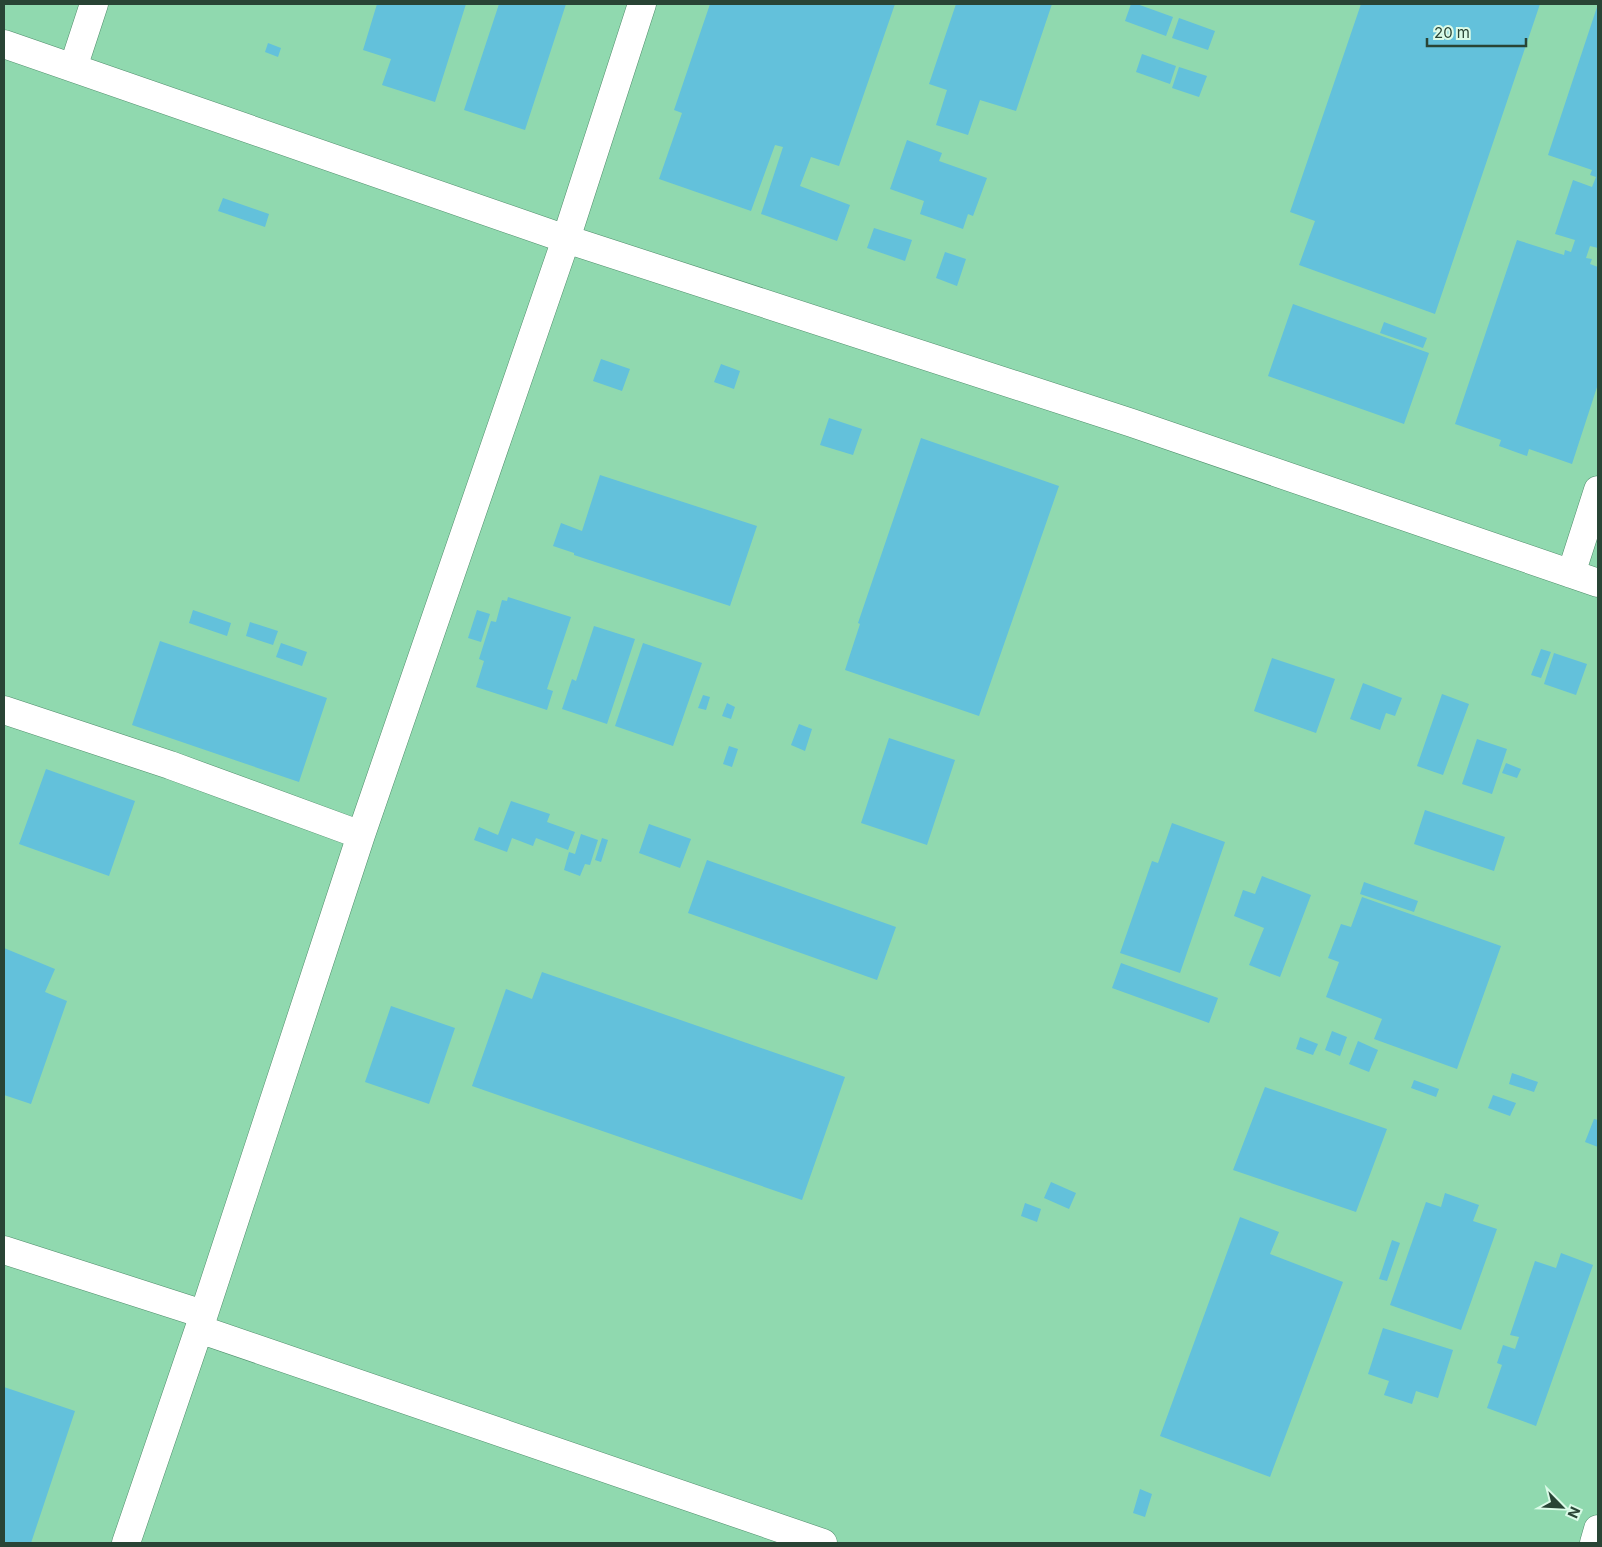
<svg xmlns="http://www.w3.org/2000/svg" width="1602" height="1547" viewBox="0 0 1602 1547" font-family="Inter,sans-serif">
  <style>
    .built { fill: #90d9af }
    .building { fill: #63c1db }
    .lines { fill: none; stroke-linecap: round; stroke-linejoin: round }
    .minor-casing { stroke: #4f8d6b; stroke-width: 29 }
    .minor { stroke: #fff; stroke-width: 28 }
  </style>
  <rect width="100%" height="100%" fill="#a2e3bd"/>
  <path class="built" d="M4,4H1598V1543H4Z"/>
  <path class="building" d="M377,4H466L435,102L382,85L391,59L363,50Z
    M499,4H566L525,130L464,110Z
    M710,4H895L839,166L811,157L800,186L850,205L837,241L761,214L783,147L775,145L751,211L659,179L682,113L674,110Z
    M956,4H1052L1016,111L980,100L968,135L936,125L947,90L929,84Z
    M1131,4H1137L1173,17L1166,36L1125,21Z
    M1361,4H1540L1435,314L1299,265L1315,221L1290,212Z
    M1598,4V248L1590,246L1586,258L1592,259L1590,264L1598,267V384L1572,464L1529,449L1527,456L1499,446L1501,440L1455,424L1517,240L1564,255L1565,250L1571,252L1575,240L1555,234L1573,180L1592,187L1596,177L1590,175L1592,170L1548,155Z
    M1179,18L1215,31L1208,50L1172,38Z
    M268,43L281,48L278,57L265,52Z
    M1142,54L1176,66L1170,84L1136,72Z
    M1179,67L1207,76L1199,97L1172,88Z
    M907,140L942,153L939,161L987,178L973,216L968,214L963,229L920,214L924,201L890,189Z
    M223,198L269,214L265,227L218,211Z
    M874,228L912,240L905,261L867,248Z
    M945,252L966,259L957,286L936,278Z
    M1293,304L1429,353L1404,424L1268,376Z
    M1384,322L1427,338L1423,348L1380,333Z
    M601,359L630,369L622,391L593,381Z
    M721,364L740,371L734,389L714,382Z
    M829,418L862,429L853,455L820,445Z
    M921,438L1059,486L979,716L845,670L860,624L858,623Z
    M600,475L757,526L730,606L574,555V553L553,546L561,523L582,531Z
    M508,597L571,617L547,689L553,691L547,710L476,687L484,661L479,659L491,621L496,622L502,600L507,601Z
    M193,610L231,623L227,636L189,623Z
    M477,610L490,614L481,642L468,638Z
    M250,622L278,631L273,645L246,636Z
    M594,626L635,639L607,724L562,709L572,679L576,681Z
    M160,641L327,698L299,782L132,725Z
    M281,643L307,652L302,666L276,657Z
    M643,643L702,663L673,746L615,726Z
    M1541,649L1551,652L1541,678L1531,675Z
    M1554,653L1587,664L1576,695L1544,684Z
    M1272,658L1335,679L1316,733L1254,711Z
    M1363,683L1402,698L1395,716L1386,713L1380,730L1350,719Z
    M1442,694L1469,704L1443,775L1417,766Z
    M703,695L710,697L706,710L698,708Z
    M727,703L735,707L731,719L722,716Z
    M799,724L812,729L805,751L791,745Z
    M889,738L955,760L927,845L861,823Z
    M1477,739L1507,749L1492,794L1462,784Z
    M729,746L738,749L732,767L723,764Z
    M1506,763L1521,769L1517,778L1502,773Z
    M46,769L135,801L109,876L19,844Z
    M511,801L550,814L547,822L575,832L568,850L536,838L533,846L512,838L507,852L474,840L479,827L498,835Z
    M1425,810L1505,837L1494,871L1414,844Z
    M1172,823L1225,842L1180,973L1120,953L1152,861L1158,863Z
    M649,824L691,839L680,868L639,853Z
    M581,834L598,840L590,865L585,864L580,876L564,870L569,852L575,854Z
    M602,838L608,840L601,862L595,860Z
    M707,860L896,927L877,980L688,913Z
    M1262,876L1311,895L1280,977L1249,965L1264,928L1234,916L1243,890L1255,894Z
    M1364,882L1418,901L1414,912L1360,894Z
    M1362,897L1501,946L1457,1069L1374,1039L1382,1019L1326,997L1339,962L1328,958L1341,924L1351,927Z
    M4,948L55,969L45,992L67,1001L31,1104L4,1095Z
    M1121,963L1218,998L1209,1023L1112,988Z
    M542,972L845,1077L802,1200L472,1086L506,989L532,999Z
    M391,1006L455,1028L429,1104L365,1082Z
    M1332,1031L1347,1037L1340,1056L1325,1050Z
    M1300,1037L1318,1044L1313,1055L1296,1049Z
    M1358,1041L1378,1050L1369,1072L1349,1064Z
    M1512,1073L1538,1082L1534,1092L1509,1084Z
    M1414,1080L1439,1089L1436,1097L1411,1088Z
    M1265,1087L1387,1129L1356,1212L1233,1170Z
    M1493,1095L1516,1103L1510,1116L1488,1108Z
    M1594,1119L1598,1120V1147L1585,1142Z
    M1051,1182L1076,1193L1069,1209L1044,1198Z
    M1445,1193L1479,1205L1473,1221L1497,1229L1461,1330L1390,1305L1426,1202L1441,1207Z
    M1025,1203L1041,1209L1037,1222L1021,1216Z
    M1240,1217L1279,1232L1270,1254L1343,1282L1270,1477L1160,1436Z
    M1392,1240L1400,1243L1387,1281L1379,1279Z
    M1561,1253L1593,1265L1536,1426L1487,1408L1502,1365L1497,1363L1503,1345L1515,1349L1519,1337L1510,1335L1535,1261L1556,1268Z
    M1383,1328L1453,1350L1438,1398L1416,1391L1412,1404L1384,1395L1389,1381L1368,1374Z
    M4,1387L75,1411L31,1543H4Z
    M1140,1489L1152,1494L1145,1517L1133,1513Z"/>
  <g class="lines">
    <defs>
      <path id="minor" d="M4,44L566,239L1132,423L1598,583
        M73,68L94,4
        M1571,574L1598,490
        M4,710L170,765L361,835
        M4,1250L203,1314
        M199,1329L823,1543
        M126,1543L199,1329L361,835L566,239L642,4
        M1594,1543L1598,1529"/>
    </defs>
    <use href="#minor" class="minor-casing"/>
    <use href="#minor" class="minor"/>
  </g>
  <rect width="1602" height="1547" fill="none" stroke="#294435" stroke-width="10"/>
  <g transform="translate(1562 1507) rotate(114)" stroke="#dbfbe8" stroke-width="4" paint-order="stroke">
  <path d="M0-4L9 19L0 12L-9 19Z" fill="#294435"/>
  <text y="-8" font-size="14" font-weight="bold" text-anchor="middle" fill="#294435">N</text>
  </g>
  <path d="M1427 38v8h99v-8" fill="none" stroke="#294435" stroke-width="2.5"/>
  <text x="1434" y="38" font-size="15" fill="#294435" stroke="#dbfbe8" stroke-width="4" paint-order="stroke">20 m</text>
</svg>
